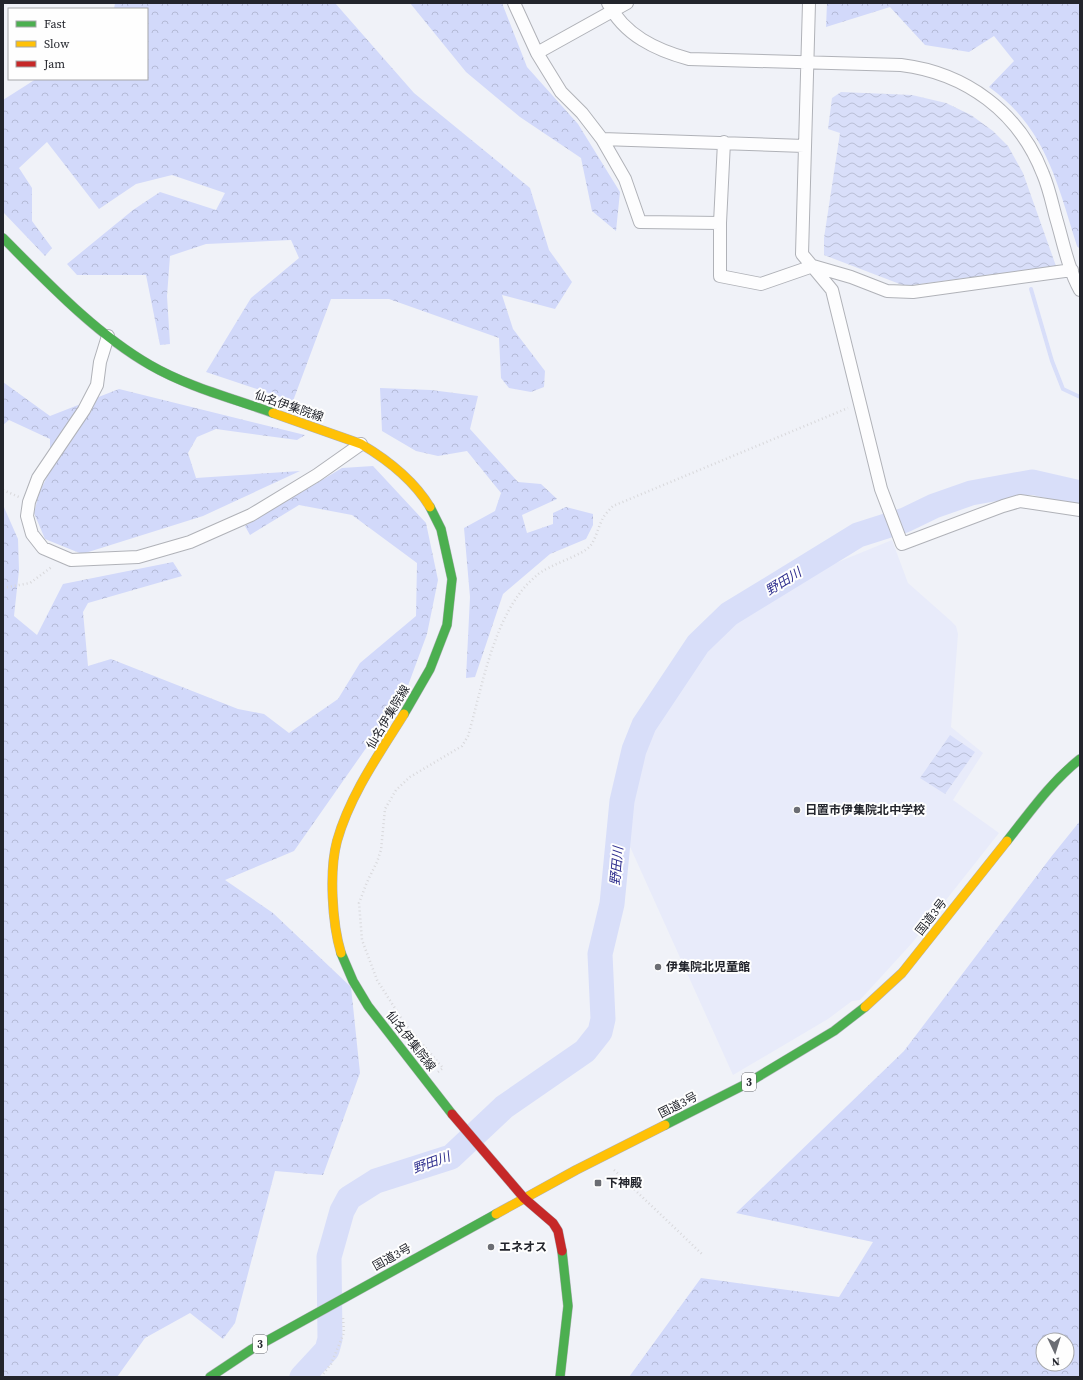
<svg xmlns="http://www.w3.org/2000/svg" width="1083" height="1380" viewBox="0 0 1083 1380" font-family="'Source Serif 4','Noto Sans JP',serif">
  <style>
    .built { fill: #e8ebfa }
    .forest { fill: url(#forest-crowns); fill-rule: evenodd }
    .water { fill: url(#water-waves) }
    .lines { fill: none; stroke-linecap: round; stroke-linejoin: round }
    .stream { stroke: #d8def9; stroke-width: 4 }
    .river { stroke: #d8def9; stroke-width: 25 }
    .street-casing { stroke: #b0b2b8; stroke-width: 14 }
    .fast-casing { stroke: #b0b2b8; stroke-width: 10 }
    .slow-casing { stroke: #b0b2b8; stroke-width: 10 }
    .jam-casing { stroke: #b0b2b8; stroke-width: 10 }
    .path { stroke: #d8d8db; stroke-width: 2.5; stroke-dasharray: 1 3; stroke-linecap: butt }
    .street { stroke: #fdfdfe; stroke-width: 12 }
    .fast { stroke: #4caf50; stroke-width: 9 }
    .slow { stroke: #ffc107; stroke-width: 9 }
    .jam { stroke: #c62828; stroke-width: 9 }
    .poi-dot { fill: #6b6d73; stroke: #fefefe; stroke-width: 1.5 }
    .labels { text-anchor: middle; stroke-width: 4; stroke-linejoin: round; paint-order: stroke }
    .shield { fill: #fefefe; stroke: #65666b; stroke-width: 1 }
    .shield-label { font-size: 11px; font-weight: bold; fill: #23252c }
    .street-label { font-size: 12px; fill: #23252c; stroke: #fefefe }
    .poi-label { font-size: 12px; font-weight: bold; fill: #23252c; stroke: #fefefe; text-anchor: start }
    .water-label { font-size: 13px; font-style: italic; fill: #2f2f8e; stroke: #fefefe }
  </style>
  <defs>
    <pattern id="forest-crowns" width="20" height="18" patternUnits="userSpaceOnUse"><rect width="20" height="18" fill="#d2d9fa"/><path d="M2 6a3 3 0 1 1 6 0M12 15a3 3 0 1 1 6 0" fill="none" stroke="#b4bad6"/></pattern>
    <pattern id="water-waves" width="16" height="10" patternUnits="userSpaceOnUse"><rect width="16" height="10" fill="#d8def9"/><path d="M0 5q4-4 8 0t8 0" fill="none" stroke="#b9bed6"/></pattern>
  </defs>
  <rect width="100%" height="100%" fill="#f0f2f8"/>
  <path class="built" d="M892,540L908,583L951,621L956,626L958,634L951,727L983,753L953,800L999,833L912,943L860,1000L852,1001L828,1019L733,1075L627,840L625,819L650,737L662,712L712,641L736,619L826,567Z"/>
  <path class="forest" d="M115,3H335L414,93L530,188L549,250L572,282L555,309L502,295L513,329L545,371L544,387L531,392L509,388L501,378L499,338L389,299H331L293,401L206,372L251,298L299,258L291,240L206,244L170,256L167,296L170,344L160,345L146,275H77L67,264L133,210L160,192L216,210L225,193L172,175L136,184L99,209L47,142L19,168L32,188V221L52,248L45,256L3,212V100L36,79H147V9H114Z
    M410,3H502L527,67L578,124L620,192L616,231L592,211L581,158L520,117L466,72Z
    M827,3H1080V249L1077,246C1057,183 1046,128 989,87L1014,61L994,36L969,52L925,45L890,7L826,27Z
    M3,382L50,416L119,389L305,435L297,440L216,429L197,437L188,453L196,478L300,471L203,516L82,554L45,539L34,513L39,493L50,471V439L9,420L3,425Z
    M380,388L431,390L478,396L470,429L518,482L541,484L557,499L522,515L527,533L553,524V513L566,507L593,514V525L586,539L550,554L503,594L475,677L466,678L470,597L464,528L495,511L501,493L467,451L438,456L416,451L382,431Z
    M373,466L426,523L438,580L427,634L406,691L294,851L225,880L273,913L351,987L360,1073L323,1175L275,1171L235,1323L223,1339L190,1313L145,1338L117,1377H3V505L18,539L19,570L14,616L37,635L63,584L173,562L182,576L88,603L83,612L88,666L111,659L238,709L264,714L289,733L338,699L360,663L416,616L417,563L352,515L299,505L250,535L245,526L342,468Z
    M1080,821V1377H629L701,1278L839,1297L873,1242L736,1213L904,1051L1051,857ZM1043,1340H1067V1364H1043Z"/>
  <path class="water" d="M841,92L912,95L946,103L971,115L993,131L1008,146L1023,173L1056,266L905,286L824,255V238L840,133L828,129L832,98Z
    M950,735L975,752L945,794L920,778Z"/>
  <g class="lines">
    <path class="stream" d="M1031,289L1052,361L1063,389L1080,397"/>
    <path class="river" d="M302,1377L327,1350L330,1339L329,1257L342,1211L349,1198L376,1181L451,1157L504,1107L585,1051L600,1032L603,1019L600,954L612,904L622,801L634,750L644,725L698,644L729,614L858,535L905,520L934,506L971,493L1032,482L1080,493"/>
    <defs>
      <path id="street" d="M514,3L537,53L561,92L582,113L602,139L625,179L640,222L720,223V276L761,284L813,266L851,277L887,291L913,292L1072,270
        M608,3C624,35 656,50 689,59L901,65C966,73 1019,112 1043,174C1049,188 1052,203 1056,218C1063,241 1068,269 1080,290
        M809,3L802,254L832,290L881,489L902,544L1003,506L1020,501L1080,510
        M537,53L627,3
        M602,139L804,146
        M720,223L724,142
        M108,336L100,362L97,385L84,410L38,478L29,502L27,516L32,534L43,548L71,560L138,557L190,542L251,515L317,475L361,444"/>
      <path id="fast" d="M3,238C47,282 96,334 150,365C188,387 232,398 273,413
        M404,714L430,669L447,625L452,579L441,529L430,507
        M1007,841C1030,812 1051,782 1080,759
        M341,953L353,981L368,1006L452,1114
        M665,1125L746,1084L834,1031L865,1007
        M210,1377L252,1349L496,1214
        M560,1377L568,1306L562,1251"/>
      <path id="slow" d="M273,413L361,444C388,460 413,479 430,507
        M341,953C332,923 329,871 337,841C350,795 379,754 404,714
        M865,1007L902,973L1007,841
        M496,1214L576,1170L665,1125"/>
      <path id="jam" d="M452,1114L524,1198L553,1223L558,1231L562,1251"/>
    </defs>
    <use href="#street" class="street-casing"/>
    <use href="#fast" class="fast-casing"/>
    <use href="#slow" class="slow-casing"/>
    <use href="#jam" class="jam-casing"/>
    <path class="path" d="M3,490L19,497
      M3,588L30,583L53,566
      M438,1072L443,1068L405,1024L377,980L362,940L359,903L367,882L377,862L381,850L385,809L396,790L410,777L462,746L468,736C483,685 494,611 536,576C549,564 583,556 591,545C596,538 598,528 602,520C604,515 609,510 613,506L848,408
      M614,1170L702,1254
      M321,1377L331,1364L344,1333L343,1318"/>
    <use href="#street" class="street"/>
    <use href="#fast" class="fast"/>
    <use href="#slow" class="slow"/>
    <use href="#jam" class="jam"/>
  </g>
  <g class="poi-dot">
    <circle cx="797" cy="810" r="4"/>
    <circle cx="658" cy="967" r="4"/>
    <rect x="594" y="1179" width="8" height="8" rx="2"/>
    <circle cx="491" cy="1247" r="4"/>
  </g>
  <g class="labels">
    <g class="shield">
      <rect x="742" y="1073" width="14" height="18" rx="3"/>
      <rect x="253" y="1335" width="14" height="18" rx="3"/>
    </g>
    <g class="shield-label">
      <text x="749" y="1086">3</text>
      <text x="260" y="1348">3</text>
    </g>
    <g class="street-label">
      <text transform="translate(289 406) rotate(19)" y="4">仙名伊集院線</text>
      <text transform="translate(388 717) rotate(-59)" y="4">仙名伊集院線</text>
      <text transform="translate(931 917) rotate(-52)" y="4">国道3号</text>
      <text transform="translate(411 1041) rotate(52)" y="4">仙名伊集院線</text>
      <text transform="translate(678 1105) rotate(-27)" y="4">国道3号</text>
      <text transform="translate(392 1257) rotate(-29)" y="4">国道3号</text>
    </g>
    <g class="poi-label">
      <text x="805" y="814">日置市伊集院北中学校</text>
      <text x="666" y="971">伊集院北児童館</text>
      <text x="606" y="1187">下神殿</text>
      <text x="499" y="1251">エネオス</text>
    </g>
    <g class="water-label">
      <text transform="translate(783 581) rotate(-32)" y="5">野田川</text>
      <text transform="translate(616 866) rotate(-85)" y="5">野田川</text>
      <text transform="translate(431 1162) rotate(-20)" y="5">野田川</text>
    </g>
  </g>
  <rect width="1083" height="1380" fill="none" stroke="#23252c" stroke-width="8"/>
  <rect x="8" y="8" width="140" height="72" fill="#fefefe" stroke="#a6a7aa"/>
  <rect x="16" y="21" width="20" height="6" fill="#4caf50" stroke="#a6a7aa"/>
  <text x="44" y="28" font-size="12" fill="#23252c">Fast</text>
  <rect x="16" y="41" width="20" height="6" fill="#ffc107" stroke="#a6a7aa"/>
  <text x="44" y="48" font-size="12" fill="#23252c">Slow</text>
  <rect x="16" y="61" width="20" height="6" fill="#c62828" stroke="#a6a7aa"/>
  <text x="44" y="68" font-size="12" fill="#23252c">Jam</text>
  <g transform="translate(1055 1352) rotate(176)"><circle r="19" fill="#fefefe" stroke="#a6a7aa"/>
  <path d="M0-3L7 15L0 10L-7 15Z" fill="#6b6d73"/>
  <text y="-6" font-size="11" font-weight="bold" text-anchor="middle" fill="#23252c">N</text>
  </g>
</svg>
